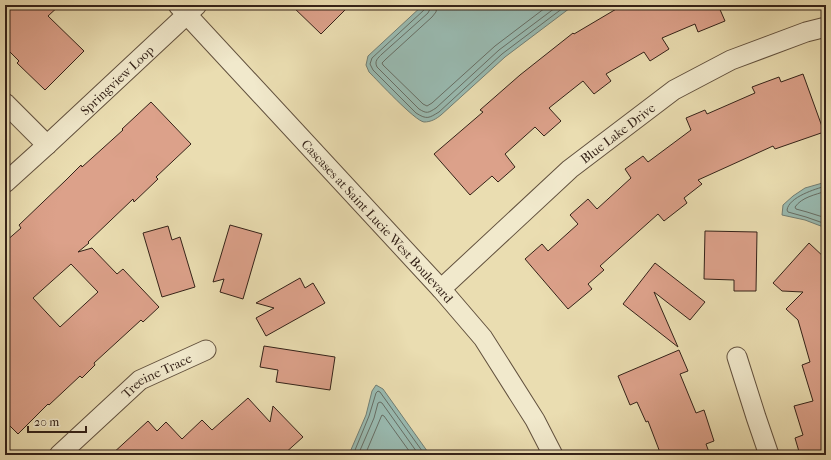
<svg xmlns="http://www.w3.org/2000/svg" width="831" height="460" viewBox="0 0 831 460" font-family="'IM FELL French Canon',serif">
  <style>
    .water { fill: #99bbb2; stroke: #717e74 }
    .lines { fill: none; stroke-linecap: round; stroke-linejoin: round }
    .shore { stroke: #666e65; stroke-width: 1 }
    .building { fill: #dca18a; stroke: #342218; fill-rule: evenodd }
    .minor-casing { stroke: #62513e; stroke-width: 21 }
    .minor { stroke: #f1e9cc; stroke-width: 19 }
    .labels { text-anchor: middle; stroke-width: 3.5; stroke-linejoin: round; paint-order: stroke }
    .street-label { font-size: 13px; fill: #342218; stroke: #f1e9cc }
  </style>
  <rect width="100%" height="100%" fill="#eaddb1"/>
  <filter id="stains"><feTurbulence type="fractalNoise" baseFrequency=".005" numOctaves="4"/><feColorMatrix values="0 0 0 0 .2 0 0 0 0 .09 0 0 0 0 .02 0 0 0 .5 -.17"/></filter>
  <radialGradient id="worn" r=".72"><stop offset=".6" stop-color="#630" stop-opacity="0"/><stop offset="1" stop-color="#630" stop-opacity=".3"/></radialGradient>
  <path class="water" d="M423,5H574L505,57L441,115C436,119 431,122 424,122C415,121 378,81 369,72L366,65L368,56Z
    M826,182V228L805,220L782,215L783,205L793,196L805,188Z
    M376,385L383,389L430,455H348L350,452L366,415L372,391Z"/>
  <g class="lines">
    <path class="shore" d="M426,5L424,10L372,58L370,64L373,70L416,113C427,120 429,118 439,112L502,54L567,5
      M431,5L430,9L428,13L382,54C378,58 374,61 377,67L419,109C427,114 428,113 436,108L499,50L559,5
      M437,5L436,12L432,17L386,59L382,63L383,65L423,104L427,106L432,103L495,46L549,5
      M826,186C815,189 789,197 787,210L788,212L806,217L826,224
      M826,191C815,195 802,197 795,207L796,209L807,212L826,218
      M353,455L369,416L376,393L378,391L380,392L425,455
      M358,455L374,418L378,403L380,402L382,403L419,455
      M365,455L381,417L382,415L384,416L412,455"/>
  </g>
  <path class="building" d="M5,5H60L48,16L84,51L45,90L17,63L19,61L5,47Z
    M291,5H350L321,34Z
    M623,5H718L725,21L698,32L695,24L662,38L669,49L650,61L644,52L606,74L611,81L594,94L583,81L549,108L561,121L544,136L535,127L505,154L515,167L498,182L492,176L470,195L434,154L483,112L480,110L520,75L573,33L574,34Z
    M803,74L824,132L775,149L773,146L698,180L702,184L684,198L687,203L664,221L658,214L600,266L604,270L588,284L592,289L568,309L525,259L542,244L548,251L578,224L570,215L588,199L597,209L631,178L625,169L643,156L648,162L691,130L686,118L705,110L707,114L755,93L752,87L779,77L781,82Z
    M151,102L191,144L156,177L158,179L134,202L133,199L88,242L89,243L78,252L92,248L117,274L123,269L159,307L143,322L141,320L94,363L95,365L82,378L80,376L49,405L48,404L18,434L5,421V242L21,228L19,225L66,180L81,165L82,167L123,130L122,129ZM71,264L98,292L60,327L33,298Z
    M230,225L262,234L243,299L220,292L224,279L213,282Z
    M168,226L172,240L180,237L195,287L162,297L143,233Z
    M705,231L757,232L756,291H734V280L704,279Z
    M809,243L826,259V452L816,455H800L795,438L803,435L794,406L813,401L802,365L810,362L798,320L786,309L803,292L782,291L773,283Z
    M655,263L705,302L690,320L654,292L678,347L623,304Z
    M300,278L305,288L313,283L325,303L266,336L256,318L274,308L256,303Z
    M264,346L335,357L330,390L276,382L278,370L260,367Z
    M679,350L688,371L680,374L696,413L704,410L714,441L706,444L710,455H661L648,421L646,422L637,402L630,405L618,376Z
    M248,398L270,422L273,406L303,437L283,455H111L148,421L157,431L166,422L182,439L202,420L212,430Z"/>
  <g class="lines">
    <defs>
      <g id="minor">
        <path id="s1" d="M178,5L441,289L483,338L535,420L553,455"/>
        <path d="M5,103L47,145"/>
        <path id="s2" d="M5,183L47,145L197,5"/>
        <path id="s3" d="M441,289L570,169L674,90L731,60L806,32L826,27"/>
        <path d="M737,357L756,417L769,455"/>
        <path id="s4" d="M59,455L140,380L206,350"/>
      </g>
    </defs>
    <use href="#minor" class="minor-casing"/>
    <use href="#minor" class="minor"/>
  </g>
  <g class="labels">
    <g class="street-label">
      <text dy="5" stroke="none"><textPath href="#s2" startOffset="152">Springview Loop</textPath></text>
      <text dy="5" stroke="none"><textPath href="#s3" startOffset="236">Blue Lake Drive</textPath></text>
      <text dy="5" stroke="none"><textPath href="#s1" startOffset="294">Cascases at Saint Lucie West Boulevard</textPath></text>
      <text dy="5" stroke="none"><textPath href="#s4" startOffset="127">Treeine Trace</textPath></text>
    </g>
  </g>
  <rect width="831" height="460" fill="none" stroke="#eaddb1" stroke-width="20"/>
  <rect x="6" y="6" width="819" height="448" fill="none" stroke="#342218" stroke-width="2"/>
  <rect x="10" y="10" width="811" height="440" fill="none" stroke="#342218"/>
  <path d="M28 426v6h58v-6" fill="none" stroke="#342218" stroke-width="2"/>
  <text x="34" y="426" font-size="12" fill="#342218" stroke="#f1e9cc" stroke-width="3" paint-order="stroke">20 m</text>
  <rect width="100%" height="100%" filter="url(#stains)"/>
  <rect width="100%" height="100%" fill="url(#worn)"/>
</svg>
